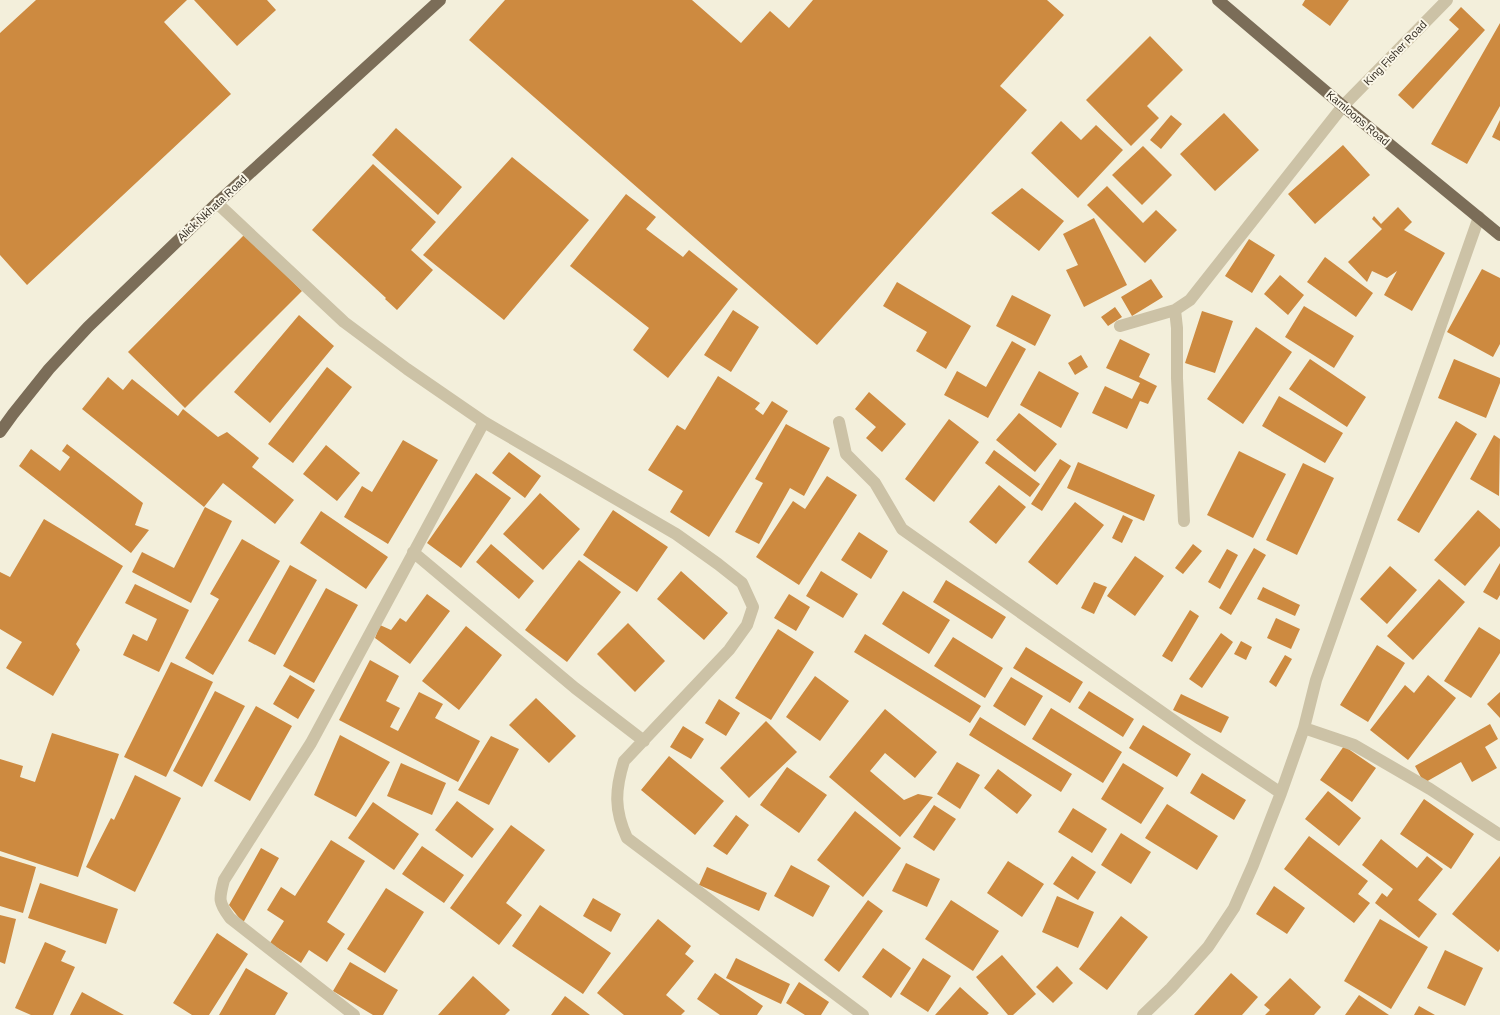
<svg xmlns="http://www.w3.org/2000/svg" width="1500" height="1015" viewBox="0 0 1500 1015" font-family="Helvetica,sans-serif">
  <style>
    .building { fill: #cd8a40 }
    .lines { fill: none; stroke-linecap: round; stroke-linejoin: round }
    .minor { stroke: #ccc2a6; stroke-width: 12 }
    .major { stroke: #7b6d58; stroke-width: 12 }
    .labels { text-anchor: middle; stroke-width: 4; stroke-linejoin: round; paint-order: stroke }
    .street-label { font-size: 11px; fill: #383127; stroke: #fbf7e8 }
  </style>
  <rect width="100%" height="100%" fill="#f3efdb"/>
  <path class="building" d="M36,0H187L164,22L231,94L27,285L0,255V33Z
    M194,0H267L276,10L237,46Z
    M505,0H692L741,43L770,11L789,28L813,0H1047L1064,15L1000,86L1027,110L817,345L469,40Z
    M1305,0H1349L1330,26L1302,5Z
    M1461,7L1485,30L1413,109L1398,95L1459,29L1449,20Z
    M1500,23V106L1467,164L1431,144Z
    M1150,36L1183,70L1147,106L1159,118L1131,146L1086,100Z
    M1224,113L1259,150L1215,191L1180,154Z
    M1171,115L1182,124L1161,149L1150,140Z
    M1500,120V141L1492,137Z
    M1061,121L1081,140L1096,125L1123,150L1078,198L1031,153Z
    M396,128L462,187L438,215L372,155Z
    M1343,145L1370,175L1315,224L1288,194Z
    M1143,146L1172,175L1142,205L1112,175Z
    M512,157L589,220L504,320L423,255Z
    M373,164L436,222L411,250L433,270L397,310L385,299L386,298L312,230Z
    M1107,186L1143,223L1156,210L1177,230L1145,263L1087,205Z
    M1022,188L1064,221L1039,251L991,213Z
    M626,194L656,217L646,229L683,257L689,250L738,289L668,378L633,350L649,328L570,266Z
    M1398,207L1412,222L1404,230L1445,253L1412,311L1384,295L1397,271L1387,278L1372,271L1367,282L1348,262L1382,229L1372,219L1374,216L1381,224Z
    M1094,218L1127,285L1084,307L1066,270L1078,265L1063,234Z
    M245,234L302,291L185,408L128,352Z
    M1249,239L1275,255L1252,293L1225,276Z
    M1325,257L1373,293L1356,317L1307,282Z
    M1482,269L1500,278V344L1493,357L1447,332Z
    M1280,275L1304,295L1288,315L1264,294Z
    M1151,279L1163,297L1132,316L1121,297Z
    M897,282L971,326L946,369L916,351L927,332L883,306Z
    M1012,295L1051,315L1035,346L996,326Z
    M1304,306L1354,336L1334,368L1285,337Z
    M1115,307L1122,317L1108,326L1101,317Z
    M733,310L759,327L731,372L704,355Z
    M1202,311L1233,321L1215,373L1185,363Z
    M299,315L334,346L270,423L234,392Z
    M1256,327L1292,352L1243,424L1207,399Z
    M1120,339L1150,354L1139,377L1157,386L1148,404L1140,401L1127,429L1092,413L1105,386L1132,399L1140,383L1106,368Z
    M1012,341L1026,349L988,418L944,395L957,371L986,387Z
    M1081,355L1088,367L1075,375L1068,363Z
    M1310,359L1366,397L1347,427L1289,389Z
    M1454,359L1500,378V383L1486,418L1438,398Z
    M327,367L352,387L293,463L268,444Z
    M1039,371L1079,393L1061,428L1020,405Z
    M718,376L760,403L755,409L763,415L772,401L788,411L709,537L670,512L683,491L648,470L677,425L685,430Z
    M108,377L123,390L132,379L178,416L183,409L218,437L227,432L259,458L252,467L294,500L275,524L223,483L204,507L82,409Z
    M869,392L906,424L882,452L866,438L876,427L855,409Z
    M1279,396L1343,433L1325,463L1262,426Z
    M1019,413L1057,444L1035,472L996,440Z
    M949,419L979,442L934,502L905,479Z
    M1456,421L1477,434L1419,533L1397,520Z
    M786,424L830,448L804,496L790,488L759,544L735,532L763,483L755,479Z
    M1494,435L1500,439L1499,496L1470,479Z
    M403,440L438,460L388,544L344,517L362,486L372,492Z
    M67,444L143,503L135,525L149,530L131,553L19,466L31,449L60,471L70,457L62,451Z
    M326,445L360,473L337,501L303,474Z
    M994,450L1040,484L1030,497L985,463Z
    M1239,451L1286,474L1253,538L1207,515Z
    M509,452L541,476L525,498L492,473Z
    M1060,459L1071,466L1042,511L1031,504Z
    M1078,462L1155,495L1144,521L1067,488Z
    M1303,463L1334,478L1297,555L1266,540Z
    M476,473L511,498L461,568L427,543Z
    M827,476L857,495L799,585L756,557L793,501L805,509Z
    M999,485L1026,507L996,544L969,522Z
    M540,493L580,529L543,570L503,534Z
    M1075,502L1104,525L1057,585L1028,562Z
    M205,507L232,521L191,603L132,572L142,552L174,568Z
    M613,510L668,547L637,592L583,555Z
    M1478,510L1500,529V546L1465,586L1434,560Z
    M321,511L388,557L366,589L300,543Z
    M1123,515L1133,520L1122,543L1112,538Z
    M44,519L123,566L76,644L80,650L53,696L6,668L22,642L0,629V572L10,577Z
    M859,532L888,551L871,579L841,560Z
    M242,539L280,561L213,675L185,658L219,599L210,594Z
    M491,544L534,581L519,599L476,562Z
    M1193,544L1202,551L1183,574L1175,568Z
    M1254,548L1266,555L1231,615L1219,608Z
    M1227,549L1238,555L1220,589L1208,582Z
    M1135,556L1164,576L1135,616L1107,596Z
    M579,560L621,592L567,662L525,630Z
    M1500,563V595L1497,600L1483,592Z
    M290,565L317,580L275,655L248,641Z
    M1390,566L1417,590L1387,624L1360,599Z
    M681,571L728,613L704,640L657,599Z
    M821,571L858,594L843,618L806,596Z
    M1439,579L1465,602L1413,660L1387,636Z
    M946,580L1006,617L992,639L933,602Z
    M1094,582L1107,587L1094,614L1081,608Z
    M135,584L189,610L159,672L123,655L133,634L147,641L157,619L125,603Z
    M1263,587L1300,605L1295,616L1257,599Z
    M326,588L358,605L314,683L283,666Z
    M903,591L950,620L929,654L882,624Z
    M427,594L450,611L410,664L375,638L380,625L391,630L400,618L406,622Z
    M789,594L810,607L796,631L774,618Z
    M1190,610L1199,616L1172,662L1162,656Z
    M1276,618L1300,629L1291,649L1267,638Z
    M628,623L665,661L635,692L597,654Z
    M466,626L502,655L459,710L422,681Z
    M1479,627L1500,640V653L1471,698L1444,681Z
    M778,629L814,652L771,720L735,698Z
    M1221,633L1233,642L1202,688L1189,679Z
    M865,634L981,706L970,723L854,652Z
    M953,637L1003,668L985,698L934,666Z
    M1241,641L1252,647L1246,660L1234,654Z
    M1377,645L1405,663L1368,722L1340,705Z
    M1026,647L1083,682L1070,703L1013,668Z
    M1285,655L1292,659L1276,687L1269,682Z
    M370,660L399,676L386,701L400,708L390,727L398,731L419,692L443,704L435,718L480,741L458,782L339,720Z
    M171,662L213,682L166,777L124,757Z
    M290,675L315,690L298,719L273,704Z
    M1428,675L1456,698L1408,760L1370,730L1405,685L1414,693Z
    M815,676L849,701L820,741L786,717Z
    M1011,677L1043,696L1025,726L993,706Z
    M215,691L245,706L202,787L173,771Z
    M1089,691L1134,719L1123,737L1078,708Z
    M1500,692V718L1487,704Z
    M1181,694L1229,717L1221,733L1173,710Z
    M536,698L576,736L549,763L509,725Z
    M719,699L740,713L726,736L705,723Z
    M256,706L292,726L250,801L214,781Z
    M1051,708L1122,752L1103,783L1032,739Z
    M885,709L937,752L915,778L885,753L870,771L904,800L918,794L933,797L900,837L829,777Z
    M980,717L1072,774L1061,792L969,735Z
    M766,721L797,752L749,798L720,768Z
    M1490,724L1498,739L1485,747L1497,768L1472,782L1461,762L1424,783L1415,766Z
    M1143,725L1191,754L1177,777L1129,748Z
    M683,726L704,739L691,759L670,747Z
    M52,733L119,754L78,877L0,851V759L23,766L20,777L35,782Z
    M340,735L390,762L356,817L314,795Z
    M491,736L519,749L489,805L458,790Z
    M1344,746L1376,768L1352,802L1320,780Z
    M669,756L724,801L695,835L641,790Z
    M957,762L980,775L960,809L937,794Z
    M401,763L446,783L432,815L387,796Z
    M1123,763L1164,788L1141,824L1101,799Z
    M787,767L827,795L799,833L760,805Z
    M998,769L1032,795L1017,814L984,788Z
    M1202,773L1246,800L1234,820L1190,793Z
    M135,775L181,798L135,892L86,867L111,818L114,820Z
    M1328,791L1361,818L1339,846L1305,819Z
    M1424,799L1474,834L1451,869L1400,834Z
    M457,801L494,829L472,858L435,830Z
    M373,802L419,834L394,870L348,838Z
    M1167,804L1218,836L1197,870L1145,838Z
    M934,805L956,819L934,851L913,837Z
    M1073,808L1107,829L1092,853L1058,832Z
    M855,811L901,848L863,897L817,860Z
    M736,815L749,825L727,855L713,846Z
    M511,825L545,850L506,903L522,915L499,945L450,908Z
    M1121,833L1151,852L1131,884L1101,865Z
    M1309,836L1368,881L1358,894L1370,903L1354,923L1284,869Z
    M1381,839L1417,868L1427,856L1443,869L1418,900L1437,914L1419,938L1375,903L1382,893L1387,897L1393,889L1362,865Z
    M331,840L365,861L327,922L345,934L327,962L309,950L301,963L270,943L284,921L267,910L281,887L295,896Z
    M422,846L464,875L444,903L402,874Z
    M261,848L279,858L243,923L229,905Z
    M0,856L36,867L23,913L0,906Z
    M1072,856L1096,872L1078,900L1053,884Z
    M1500,856V949L1498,952L1452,914Z
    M1008,861L1044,884L1022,917L987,893Z
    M906,863L940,879L927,907L892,891Z
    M791,865L830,886L813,917L774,896Z
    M707,867L767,893L759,911L699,885Z
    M40,883L118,909L106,944L28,918Z
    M1274,886L1305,908L1287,934L1256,914Z
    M386,888L424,912L385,973L347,949Z
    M1057,896L1094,912L1078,948L1042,932Z
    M593,898L621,914L611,932L583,916Z
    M868,900L883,911L839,972L824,960Z
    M951,900L999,931L973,971L925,939Z
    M540,905L611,953L583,994L512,946Z
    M0,915L16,919L5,964L0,962Z
    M1121,916L1148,937L1107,990L1079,969Z
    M658,919L691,946L685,954L694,961L666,995L685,1011L681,1015H624L597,993Z
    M1380,919L1428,947L1391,1009L1344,981Z
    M217,933L248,954L209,1015H192L173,1003Z
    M45,942L66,951L61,961L75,967L53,1015H31L15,1008Z
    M883,948L911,968L891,998L862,977Z
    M1445,950L1483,968L1465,1006L1427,988Z
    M1002,955L1036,994L1013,1015H1008L976,977Z
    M736,958L790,984L781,1004L726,978Z
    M923,958L951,976L928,1012L900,994Z
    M350,962L398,990L383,1015H373L333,991Z
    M1057,966L1073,983L1053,1003L1036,987Z
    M246,968L288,993L275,1015H219Z
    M715,973L763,1006L757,1015H720L697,999Z
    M1231,973L1258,997L1242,1015H1194Z
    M473,976L510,1010L505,1015H438Z
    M1290,978L1321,1007L1314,1015H1265L1270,1010L1264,1005Z
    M799,982L829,1002L821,1015H805L786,1003Z
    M960,987L989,1013L987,1015H935Z
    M82,992L124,1015H70Z
    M1359,995L1389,1015H1345Z
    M565,996L590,1015H551Z
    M1419,1006L1435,1015H1414Z"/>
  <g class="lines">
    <path class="minor" d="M217,203L344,322L407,369L484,422L676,534L718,564L742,583L753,607L747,625L729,650L624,761C615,790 614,810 627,838L863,1015
      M1175,310L1177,328V378L1184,521
      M1120,326L1175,310L1190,300L1343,106L1447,0
      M839,422L846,454L875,483L902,529L1200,739L1281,793
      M413,552L575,688L644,741
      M1304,728L1354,745L1430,789L1500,835
      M354,1015L230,918C218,902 219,899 224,880L311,743L484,422
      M1143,1015L1171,988L1208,947L1234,908L1253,865L1281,793L1304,728L1316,680L1479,217"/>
    <path class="major" d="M1218,0L1343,106L1500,235
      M0,432L13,414L49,369L88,327L217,203L440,0"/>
  </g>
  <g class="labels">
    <g class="street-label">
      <text transform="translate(1395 53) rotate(-46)" y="4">King Fisher Road</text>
      <text transform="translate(1358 118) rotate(40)" y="4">Kamloops Road</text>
      <text transform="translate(212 208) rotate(-43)" y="4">Alick Nkhata Road</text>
    </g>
  </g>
</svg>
